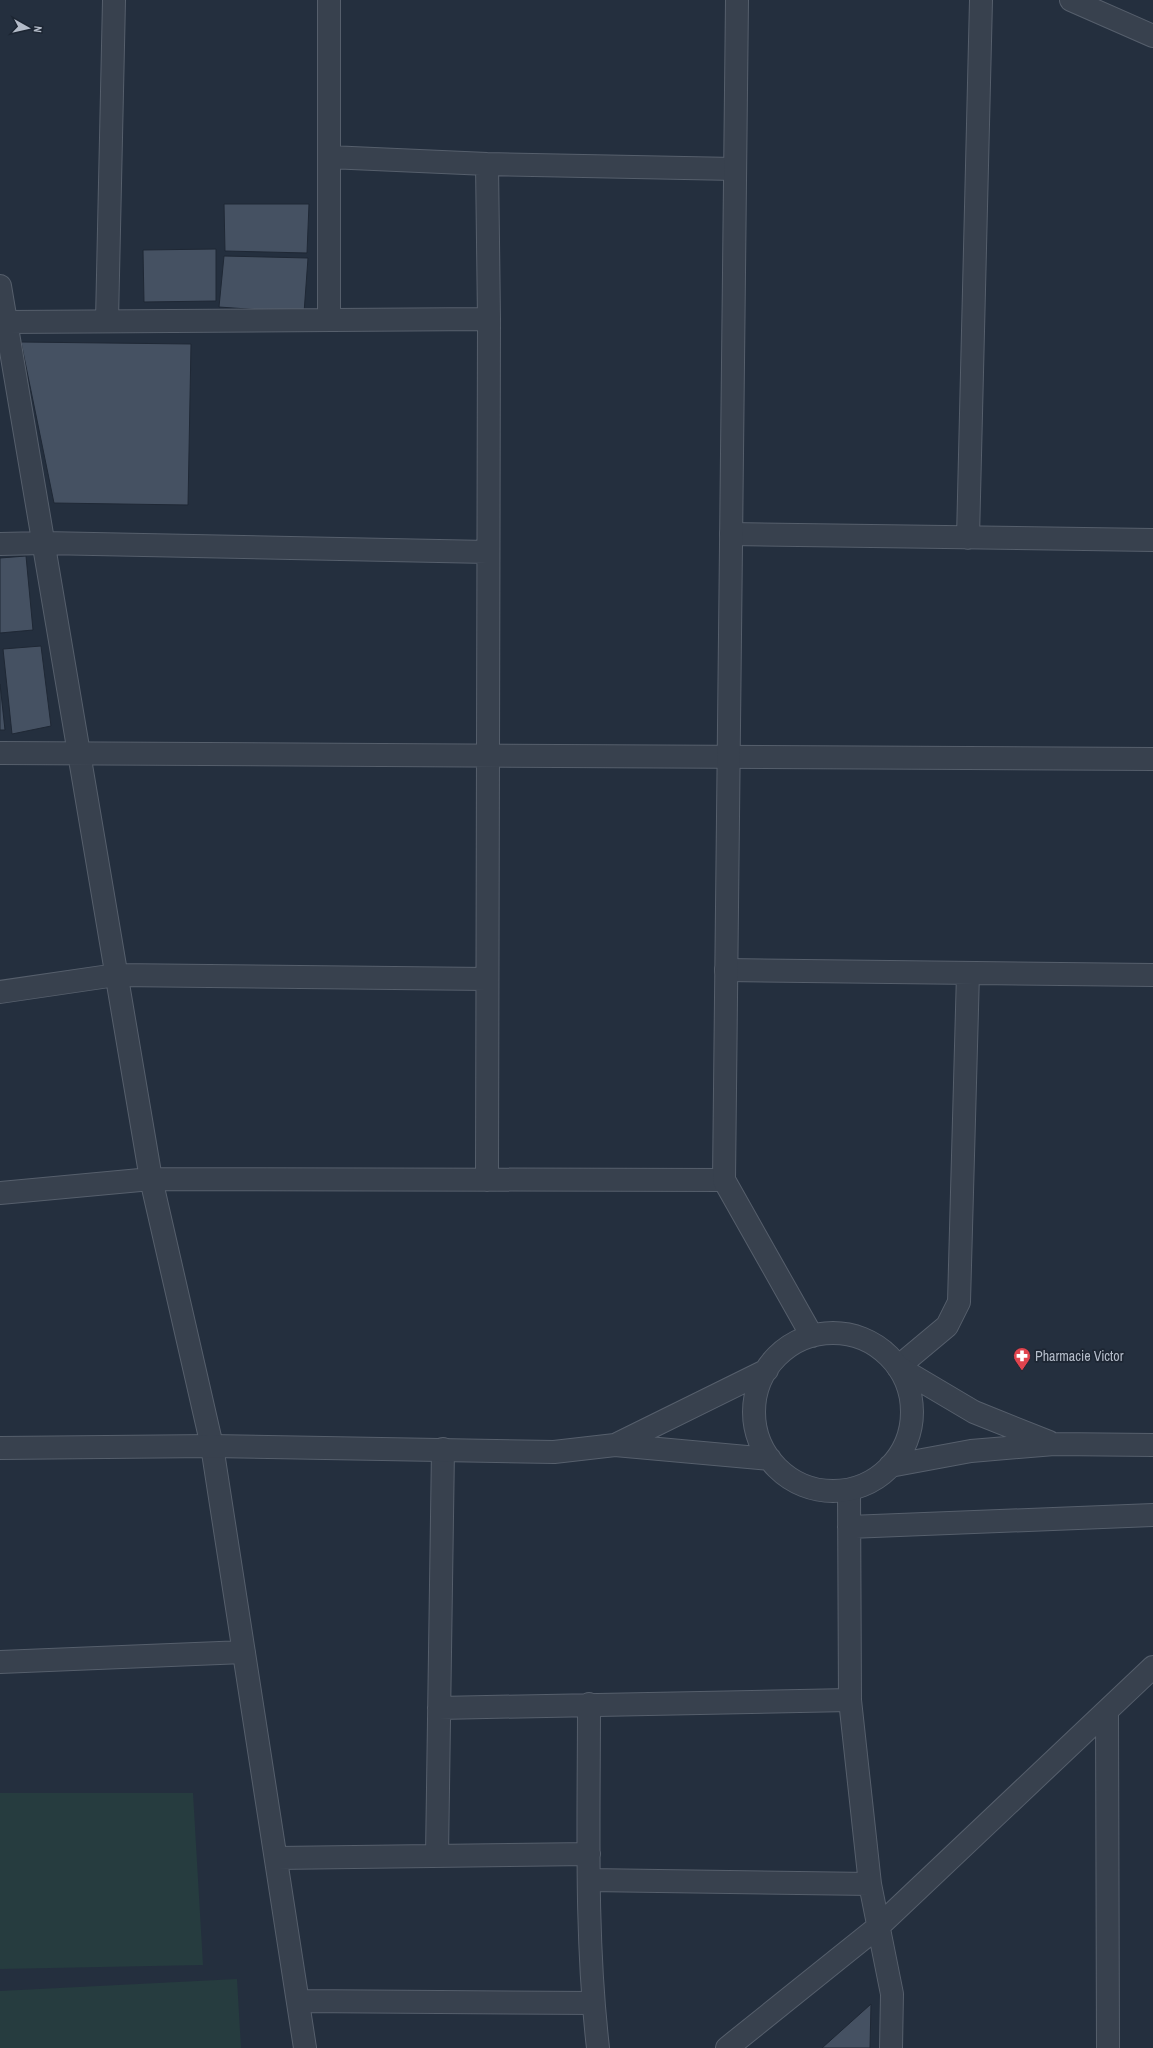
<svg xmlns="http://www.w3.org/2000/svg" width="1153" height="2048" viewBox="0 0 1153 2048" font-family="'Archivo Narrow',sans-serif">
  <style>
    .green { fill: #263c3f }
    .building { fill: #455162; stroke: #1f2835 }
    .lines { fill: none; stroke-linecap: round; stroke-linejoin: round }
    .minor-casing { stroke: #565f6c; stroke-width: 24 }
    .tertiary-casing { stroke: #565f6c; stroke-width: 24 }
    .minor { stroke: #38414e; stroke-width: 22 }
    .tertiary { stroke: #38414e; stroke-width: 22 }
    .labels { text-anchor: middle; stroke-width: 3.5; stroke-linejoin: round; paint-order: stroke }
    .poi-label { font-size: 14px; fill: #b4bcc9; stroke: #1d2633; text-anchor: start }
  </style>
  <rect width="100%" height="100%" fill="#242f3e"/>
  <path class="green" d="M0,1793H193L203,1965L0,1969Z
    M237,1979L241,2048H0V1991Z"/>
  <path class="building" d="M224,204H309L307,253L225,251Z
    M216,249V301L144,302L143,250Z
    M224,256L308,258L304,313L219,307Z
    M21,342L191,344L188,505L54,503Z
    M26,556L33,630L0,633V558Z
    M41,646L51,726L12,734L3,649Z
    M0,684L5,730H0Z
    M871,2004L870,2048H822Z"/>
  <g class="lines">
    <defs>
      <path id="minor" d="M329,0V320
        M1071,0L1153,36
        M329,157L487,164L735,169
        M487,164L489,319L487,1180
        M0,286L151,1179L212,1446L305,2048
        M107,321L114,0
        M6,322L489,319
        M731,534L1153,540
        M968,538L981,0
        M0,544L44,543L488,552
        M0,753L1153,759
        M726,970L1153,975
        M0,992L116,975L487,979
        M0,1193L151,1179L724,1180
        M898,1367L947,1326L959,1302L968,973
        M849,1490L850,1700L870,1884L892,1994L891,2048
        M849,1527L1153,1515
        M0,1662L244,1652
        M589,1704C589,1819 585,1934 598,2048
        M439,1708L850,1700
        M1107,1712L1108,2048
        M437,1856L443,1449
        M277,1858L589,1854
        M589,1880L870,1884
        M298,2001L593,2003
        M727,2048L879,1926L1153,1667"/>
      <path id="tertiary" d="M737,0L724,1180L812,1336
        M754 1412a79 79 0 1 1 158 0a79 79 0 1 1-158 0Z
        M898,1367L974,1412L1049,1442
        M615,1445L767,1370
        M0,1448L212,1446L554,1452L615,1445L770,1459
        M890,1466L971,1451L1054,1444L1153,1445"/>
    </defs>
    <use href="#minor" class="minor-casing"/>
    <use href="#tertiary" class="tertiary-casing"/>
    <use href="#minor" class="minor"/>
    <use href="#tertiary" class="tertiary"/>
  </g>
  <defs>
    <symbol id="pharmacy-pin" viewBox="-11 -11 22 30"><path d="M0 17L-7.5 6A9.5 9.5 0 1 1 7.5 6Z" fill="#e0444e" stroke="#1d2633"/><path d="M-2-6h4v4h4v4h-4v4h-4v-4h-4v-4h4Z" fill="#fff"/></symbol>
  </defs>
  <g fill-rule="evenodd">
    <use href="#pharmacy-pin" x="1012" y="1346" width="20" height="27"/>
  </g>
  <g class="labels">
    <g class="poi-label">
      <text x="1035" y="1361">Pharmacie Victor</text>
    </g>
  </g>
  <g transform="translate(28 28) rotate(98)" stroke="#1d2633" stroke-width="3" paint-order="stroke">
  <path d="M0-3L7 15L0 10L-7 15Z" fill="#b4bcc9"/>
  <text y="-6" font-size="11" font-weight="bold" text-anchor="middle" fill="#b4bcc9">N</text>
  </g>
</svg>
